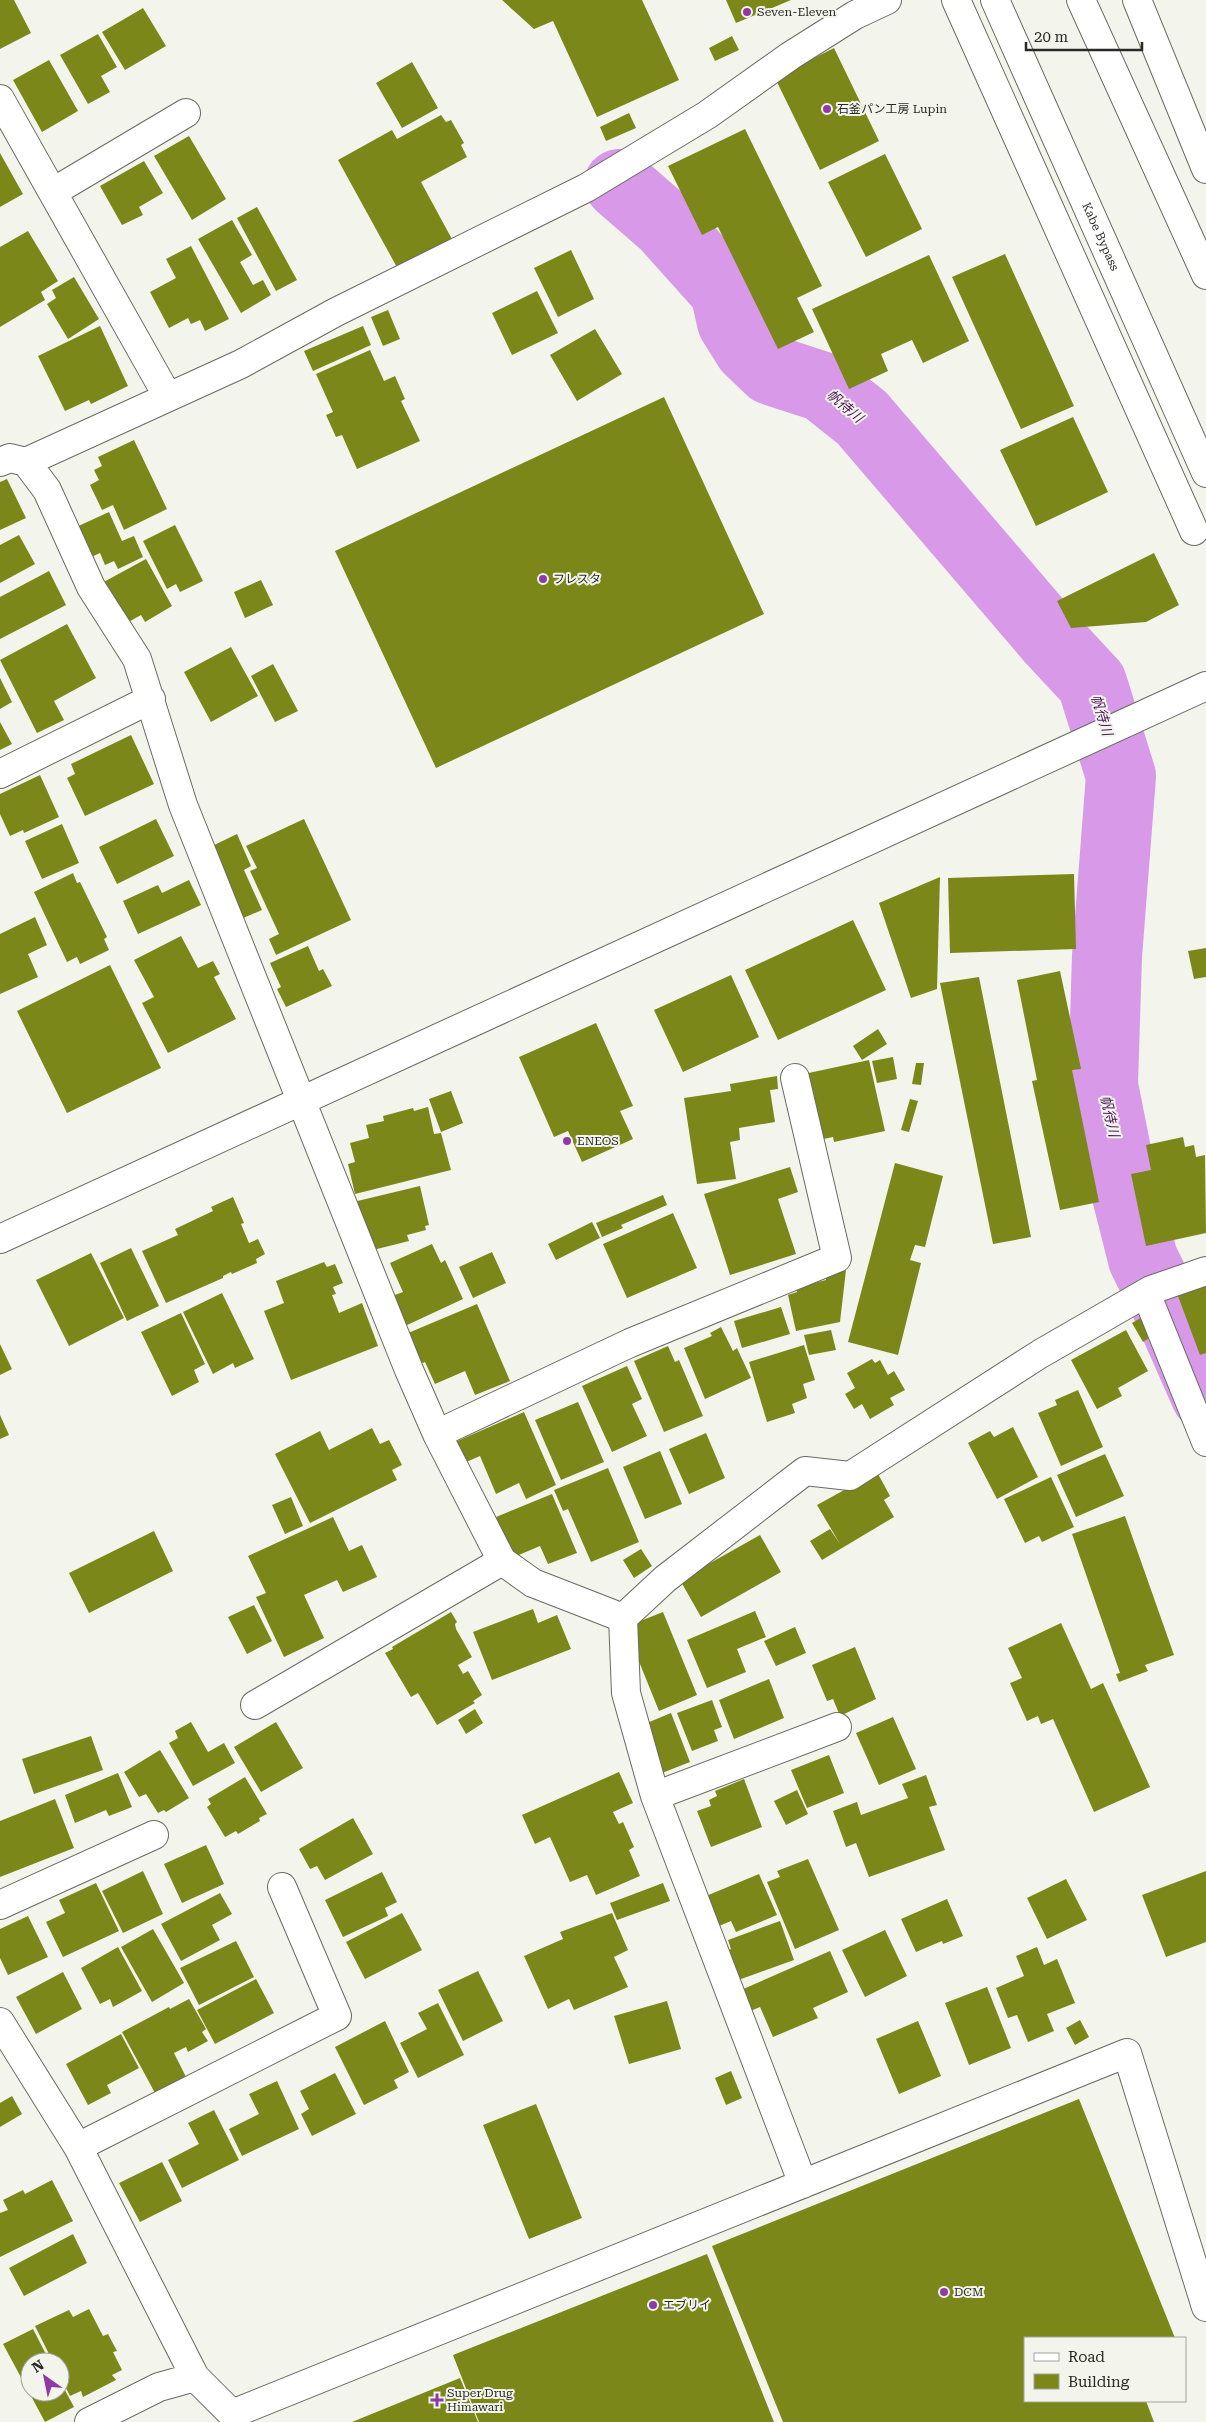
<svg xmlns="http://www.w3.org/2000/svg" width="1206" height="2422" viewBox="0 0 1206 2422" font-family="'Roboto Serif','Noto Sans JP',serif">
  <rect width="100%" height="100%" fill="#f3f5ec"/>
  <g fill="none" stroke-linecap="round" stroke-linejoin="round">
    <path stroke="#d799e8" stroke-width="70" d="M619,184L665,224L725,291L732,322L749,349L771,370L823,387L862,418L1052,640L1092,683L1121,776L1107,956L1103,1085L1117,1156L1143,1259L1165,1303L1206,1396"/>
  </g>
  <path fill="#7c8719" d="M0,0H14L31,33L0,49Z
    M502,0H642L679,80L597,117L553,21L534,29Z
    M726,0H791L736,23Z
    M143,8L166,46L125,70L102,32Z
    M98,34L117,67L101,76L110,92L88,104L60,55Z
    M732,36L739,50L715,61L709,48Z
    M834,48L879,141L820,170L775,78Z
    M49,60L78,111L42,132L13,80Z
    M412,62L438,108L402,128L376,83Z
    M629,113L636,128L606,141L600,127Z
    M441,115L446,122L451,120L464,143L461,145L467,157L421,182L453,241L399,271L338,160L392,130L397,139Z
    M745,129L822,286L797,298L814,332L778,349L718,227L702,235L668,166Z
    M189,136L226,199L192,220L154,156Z
    M0,153L23,194L0,207Z
    M885,154L922,229L866,257L828,182Z
    M144,161L163,193L139,207L143,215L122,225L100,186Z
    M257,207L297,280L276,291L237,218Z
    M232,220L252,255L240,262L253,285L263,280L271,295L241,313L198,239Z
    M28,231L58,281L41,292L45,300L0,327V247Z
    M191,246L229,319L205,331L200,320L191,324L188,318L169,328L150,292L176,278L166,259Z
    M571,250L594,299L558,317L534,268Z
    M1005,254L1074,406L1021,429L952,277Z
    M929,255L969,341L923,363L912,340L881,354L888,371L849,389L812,309Z
    M74,277L99,319L68,339L47,304L56,298L52,290Z
    M537,291L558,333L512,355L492,313Z
    M388,310L400,339L383,346L371,317Z
    M100,326L128,386L91,404L89,400L65,411L38,356Z
    M363,326L371,345L313,371L304,351Z
    M595,329L622,374L577,401L550,355Z
    M370,350L384,381L395,376L405,399L401,401L420,441L357,469L342,435L336,437L326,415L333,412L316,374Z
    M664,397L764,614L436,768L335,551Z
    M1073,417L1108,492L1036,526L1000,450Z
    M134,440L167,509L124,530L113,505L102,510L90,485L99,480L94,470L102,466L98,457Z
    M7,479L26,518L0,530V482Z
    M109,512L122,541L134,536L143,557L118,569L114,561L105,565L100,553L87,559L74,528Z
    M175,525L203,581L180,592L176,584L167,589L143,541Z
    M19,535L35,564L0,583V545Z
    M1154,553L1179,605L1146,622L1071,628L1057,601Z
    M146,559L172,606L145,622L141,615L123,625L100,584Z
    M49,571L66,605L0,639V597Z
    M261,580L273,605L245,618L234,592Z
    M67,624L96,678L54,701L64,720L37,733L0,660Z
    M231,647L258,696L211,722L184,672Z
    M273,664L298,711L275,722L251,676Z
    M0,678L12,702L0,709Z
    M0,722L12,744L0,750Z
    M131,735L154,784L85,816L67,778L75,774L71,764Z
    M40,775L59,817L24,833L23,830L10,836L0,814V794Z
    M156,819L174,856L117,884L99,847Z
    M304,819L351,920L276,955L269,939L279,934L250,871L257,868L246,846Z
    M62,824L79,863L42,879L25,841Z
    M237,834L251,866L244,870L262,910L241,919L208,848Z
    M73,873L77,883L80,882L107,937L104,939L109,950L80,964L77,957L67,962L34,892Z
    M1074,874L1076,949L950,953L948,878Z
    M940,877L937,989L911,998L879,903Z
    M189,880L201,905L138,934L123,901L158,885L162,893Z
    M35,917L47,945L28,954L38,977L0,994V934Z
    M853,920L886,990L778,1040L745,970Z
    M181,936L198,968L213,961L220,974L214,977L236,1019L168,1053L142,1003L154,997L134,960Z
    M308,946L319,971L323,969L332,986L286,1007L277,989L281,987L270,963Z
    M1206,948V977L1194,979L1188,951Z
    M110,965L161,1068L67,1113L17,1011Z
    M1060,971L1081,1069L1072,1070L1099,1202L1060,1210L1032,1081L1037,1080L1017,980Z
    M731,975L759,1037L683,1072L654,1010Z
    M979,977L1031,1237L993,1244L940,983Z
    M596,1023L633,1106L620,1111L633,1139L582,1162L568,1131L554,1137L519,1057Z
    M878,1029L887,1044L862,1060L853,1046Z
    M893,1057L897,1079L877,1083L872,1061Z
    M869,1060L885,1131L834,1142L833,1137L819,1140L804,1074Z
    M916,1063H924L921,1085L912,1084Z
    M777,1076L778,1089L770,1090L775,1122L739,1128L740,1140L730,1142L736,1179L697,1184L684,1098L731,1091L730,1084Z
    M451,1091L463,1123L441,1132L429,1099Z
    M910,1099L918,1101L909,1132L901,1130Z
    M428,1107L434,1134L441,1133L451,1170L355,1194L348,1164L355,1162L350,1143L369,1138L366,1125L384,1121L383,1116L413,1108L414,1111Z
    M1183,1137L1185,1147L1194,1145L1196,1157L1205,1155L1206,1233L1146,1246L1131,1174L1151,1170L1146,1145Z
    M895,1163L943,1176L925,1247L915,1245L910,1260L921,1263L898,1355L848,1342Z
    M790,1167L798,1192L778,1199L796,1254L730,1275L704,1194Z
    M420,1186L429,1225L425,1226L426,1230L407,1235L409,1241L369,1251L349,1203Z
    M663,1195L667,1205L621,1225L623,1228L602,1237L596,1223Z
    M233,1197L244,1223L241,1224L249,1243L258,1239L265,1254L256,1259L257,1263L232,1274L231,1272L223,1276V1278L166,1303L142,1251L178,1235L175,1229L213,1211L211,1207Z
    M673,1213L697,1268L627,1298L603,1244Z
    M592,1222L600,1238L556,1260L548,1244Z
    M432,1244L441,1263L445,1260L463,1299L405,1326L392,1296L403,1292L390,1263Z
    M131,1248L159,1306L127,1321L100,1263Z
    M492,1252L506,1283L473,1298L459,1267Z
    M91,1253L124,1318L69,1346L36,1280Z
    M324,1262L327,1267L335,1264L343,1283L333,1287L336,1294L332,1295L339,1313L362,1303L378,1346L291,1380L264,1311L284,1303L276,1281Z
    M846,1270L840,1322L796,1331L788,1295L797,1292L796,1287L826,1280L825,1274Z
    M1206,1285V1353L1200,1355L1178,1296Z
    M222,1293L254,1359L235,1368L233,1363L213,1374L183,1312Z
    M477,1304L510,1381L475,1395L465,1371L435,1384L425,1362L414,1367L401,1336Z
    M781,1307L790,1334L742,1348L734,1321Z
    M181,1313L205,1364L194,1370L199,1382L172,1396L141,1332Z
    M1144,1316L1154,1335L1143,1342L1132,1323Z
    M721,1327L733,1351L737,1348L751,1378L705,1399L684,1348L712,1336L710,1333Z
    M831,1330L836,1350L809,1355L804,1335Z
    M1126,1330L1148,1371L1118,1388L1122,1396L1097,1409L1071,1360Z
    M0,1344L12,1369L0,1375Z
    M804,1345L815,1380L803,1384L807,1398L792,1404L795,1413L767,1422L749,1362Z
    M668,1346L675,1362L679,1360L703,1416L664,1432L634,1361Z
    M872,1359L875,1363L880,1360L888,1375L894,1371L905,1390L890,1398L894,1405L870,1419L862,1404L854,1409L845,1394L855,1388L847,1373Z
    M627,1366L642,1399L632,1404L647,1436L612,1452L582,1386Z
    M1078,1390L1103,1447L1061,1466L1038,1413L1057,1405L1055,1400Z
    M578,1402L604,1462L561,1480L535,1420Z
    M524,1412L556,1485L526,1499L519,1483L496,1494L480,1456L464,1463L455,1442Z
    M0,1415L9,1435L0,1439Z
    M1013,1427L1038,1477L997,1499L968,1443L990,1431L994,1437Z
    M372,1428L380,1444L389,1440L402,1465L392,1470L397,1480L310,1523L275,1454L320,1431L329,1450Z
    M706,1433L725,1478L689,1494L669,1449Z
    M660,1451L682,1504L645,1519L623,1467Z
    M1105,1454L1124,1496L1076,1517L1057,1475Z
    M608,1468L639,1542L591,1562L568,1509L563,1511L554,1490Z
    M877,1472L890,1496L884,1500L894,1517L822,1560L810,1541L830,1529L840,1544L817,1505Z
    M1051,1477L1074,1527L1042,1542L1039,1536L1025,1543L1004,1499Z
    M552,1494L577,1553L548,1564L540,1546L514,1557L496,1517Z
    M291,1497L303,1526L285,1534L272,1505Z
    M1125,1516L1174,1655L1145,1665L1148,1671L1119,1682L1116,1674L1120,1673L1072,1534Z
    M333,1517L349,1551L362,1545L377,1577L343,1592L337,1580L304,1595L324,1638L284,1657L256,1597L266,1593L248,1556Z
    M154,1531L173,1571L89,1613L69,1573Z
    M760,1535L781,1572L701,1617L680,1580Z
    M641,1549L652,1566L634,1578L623,1560Z
    M254,1605L272,1641L247,1654L228,1617Z
    M533,1609L538,1623L557,1615L571,1649L492,1680L473,1632Z
    M755,1611L766,1637L737,1649L746,1672L707,1688L687,1640Z
    M451,1612L457,1622L455,1624L456,1629L472,1657L458,1665L463,1674L468,1671L482,1695L473,1701L475,1703L437,1725L418,1693L411,1697L385,1653L393,1649L392,1647Z
    M663,1612L697,1695L659,1711L625,1627Z
    M1061,1623L1091,1689L1103,1683L1150,1787L1094,1812L1053,1719L1041,1724L1038,1716L1027,1721L1010,1683L1022,1678L1008,1648Z
    M795,1627L806,1653L776,1666L764,1641Z
    M855,1647L876,1699L840,1716L833,1699L827,1701L812,1665Z
    M769,1679L784,1718L734,1739L719,1700Z
    M712,1700L722,1727L714,1730L718,1741L692,1751L677,1713Z
    M475,1709L483,1723L466,1734L458,1720Z
    M671,1713L690,1762L662,1773L642,1725Z
    M893,1717L916,1769L879,1785L856,1733Z
    M191,1722L208,1752L224,1743L235,1763L193,1786L169,1743L178,1738L175,1731Z
    M276,1722L303,1768L261,1792L234,1747Z
    M91,1736L103,1770L34,1794L22,1759Z
    M160,1750L189,1798L166,1812L164,1810L158,1813L146,1794L139,1797L124,1772Z
    M829,1755L844,1793L807,1808L791,1770Z
    M619,1772L633,1803L613,1812L619,1824L623,1822L634,1847L629,1850L640,1876L596,1895L587,1875L570,1882L550,1837L535,1844L522,1815Z
    M118,1773L132,1807L109,1816L106,1810L75,1823L65,1795Z
    M926,1775L937,1805L929,1807L945,1850L869,1877L856,1843L846,1847L833,1811L857,1802L861,1815L908,1798L902,1784Z
    M245,1777L267,1814L259,1818L260,1821L238,1834L236,1831L225,1837L207,1807L211,1804L208,1799Z
    M744,1779L762,1827L711,1847L697,1811L711,1806L709,1800L717,1796L715,1791Z
    M797,1790L808,1814L786,1825L774,1801Z
    M55,1799L74,1848L0,1877V1821Z
    M353,1818L373,1854L325,1880L317,1866L310,1869L299,1849Z
    M206,1845L224,1884L182,1903L164,1864Z
    M808,1859L839,1930L795,1949L767,1882L780,1877L777,1871Z
    M143,1871L163,1914L123,1933L102,1891Z
    M1206,1871V1942L1166,1957L1142,1895Z
    M382,1872L397,1902L385,1908L388,1916L343,1937L325,1900Z
    M759,1874L777,1915L736,1932L731,1921L719,1926L706,1896Z
    M1066,1879L1087,1920L1047,1939L1027,1898Z
    M96,1883L119,1931L63,1957L46,1922L65,1913L59,1900Z
    M663,1883L670,1901L617,1920L610,1903Z
    M220,1893L232,1914L212,1925L220,1940L181,1961L161,1924Z
    M947,1899L963,1936L943,1944L942,1941L916,1952L901,1919Z
    M402,1913L422,1950L365,1979L346,1942Z
    M612,1913L628,1950L614,1957L628,1987L574,2010L569,1999L548,2009L524,1956L563,1939L560,1932Z
    M28,1916L48,1957L8,1975L0,1958V1929Z
    M780,1921L794,1960L730,1983L719,1953L731,1949L728,1940Z
    M153,1929L184,1983L152,2002L121,1947Z
    M885,1930L907,1976L865,1997L842,1950Z
    M236,1941L254,1977L199,2005L180,1968Z
    M118,1947L142,1991L113,2007L110,1999L100,2004L81,1968Z
    M1037,1947L1044,1965L1057,1959L1075,2003L1047,2014L1054,2031L1028,2042L1017,2015L1008,2018L996,1988L1024,1976L1016,1956Z
    M830,1951L848,1992L813,2008L818,2018L773,2037L760,2007L743,2014L734,1993Z
    M478,1971L503,2021L463,2041L438,1990Z
    M63,1972L82,2009L36,2034L16,1997Z
    M256,1979L274,2013L215,2044L197,2010Z
    M987,1987L1011,2048L969,2065L945,2003Z
    M189,1999L206,2029L202,2032L208,2041L188,2052L186,2047L174,2053L186,2077L155,2093L122,2032L169,2007L170,2009Z
    M667,2001L681,2049L629,2064L614,2016Z
    M438,2003L464,2055L418,2078L400,2043L427,2029L418,2013Z
    M1080,2020L1089,2037L1075,2045L1066,2028Z
    M385,2021L409,2072L394,2080L398,2088L364,2105L335,2047Z
    M918,2021L941,2076L899,2094L876,2039Z
    M121,2034L139,2068L107,2085L111,2093L88,2105L66,2064Z
    M731,2071L742,2098L726,2105L715,2078Z
    M335,2073L356,2114L312,2136L301,2114L309,2109L300,2091Z
    M277,2081L299,2129L242,2156L229,2129L259,2114L249,2094Z
    M12,2096L22,2114L0,2127V2103Z
    M1079,2099L1175,2338H1025V2401H1146L1154,2422H783L712,2246Z
    M536,2104L582,2218L529,2239L483,2125Z
    M214,2110L239,2160L182,2188L168,2160L199,2144L188,2123Z
    M162,2162L182,2201L140,2222L119,2183Z
    M52,2180L73,2221L0,2257V2213L8,2210L3,2200L23,2190L25,2194Z
    M73,2234L87,2263L24,2296L9,2268Z
    M707,2254L774,2422H479L453,2355Z
    M89,2309L103,2336L108,2334L117,2351L113,2352L122,2370L112,2375L116,2380L83,2397L81,2391L70,2396L60,2376V2362H53L35,2326L69,2310L73,2317Z
    M33,2329L50,2362H30V2392H60V2381L74,2407L45,2422L3,2344Z
    M460,2378L478,2422H352Z"/>
  <g fill="none" stroke-linecap="round" stroke-linejoin="round">
    <defs>
      <path id="minor" d="M956,0L1194,531
        M1137,0L1206,169
        M0,99L168,397
        M53,192L186,113
        M0,462L10,458L26,462L47,490L91,587L137,659L183,805L409,1370L437,1434L502,1561L533,1583L623,1618
        M26,462L241,364L336,312L586,188L707,115L790,56L855,15L887,0
        M0,774L151,699
        M0,1239L1206,686
        M1146,1293L1206,1442
        M437,1434L630,1343L837,1258L795,1078
        M255,1705L502,1561
        M655,1796L837,1727
        M0,1905L154,1835
        M0,2022L78,2147L195,2377L232,2414L236,2422
        M78,2147L337,2016L282,1887
        M803,2184L655,1796L626,1693L623,1618L665,1579L805,1471L850,1476L1040,1354L1151,1290L1206,1271
        M232,2414L1127,2053L1206,2307
        M89,2422L159,2387L195,2377"/>
      <g id="highway">
        <path id="s1" d="M995,0L1206,473"/>
        <path d="M1081,0L1206,275"/>
      </g>
    </defs>
    <use href="#minor" stroke="#696a62" stroke-width="30"/>
    <use href="#highway" stroke="#696a62" stroke-width="30"/>
    <use href="#minor" stroke="#fff" stroke-width="28"/>
    <use href="#highway" stroke="#fff" stroke-width="28"/>
  </g>
  <g fill="#9039a6" stroke="#f3f5ec" stroke-width="2">
    <circle cx="747" cy="12" r="5"/>
    <circle cx="827" cy="109" r="5"/>
    <circle cx="543" cy="579" r="5"/>
    <circle cx="567" cy="1141" r="5"/>
    <circle cx="944" cy="2292" r="5"/>
    <circle cx="653" cy="2305" r="5"/>
    <path d="M434.5 2392.5h5v5h5v5h-5v5h-5v-5h-5v-5h5z"/>
  </g>
  <g text-anchor="middle" stroke-width="4" stroke-linejoin="round" paint-order="stroke">
    <g font-size="12" fill="#292a26" stroke="#f3f5ec" text-anchor="start">
      <text x="757" y="16">Seven-Eleven</text>
      <text x="837" y="113">石釜パン工房 Lupin</text>
      <text x="553" y="583">フレスタ</text>
      <text x="577" y="1145">ENEOS</text>
      <text x="954" y="2296">DCM</text>
      <text x="663" y="2309">エブリイ</text>
      <text x="447" y="2397">Super Drug<tspan x="447" dy="14">Himawari</tspan></text>
    </g>
    <g font-size="12" fill="#292a26" stroke="#f3f5ec">
      <text dy="4" stroke="none"><textPath href="#s1" startOffset="259">Kabe Bypass</textPath></text>
    </g>
    <g font-size="14" font-style="italic" fill="#4b1258" stroke="#f3f5ec">
      <text transform="translate(845 406) rotate(40)" y="5">帆待川</text>
      <text transform="translate(1102 715) rotate(73)" y="5">帆待川</text>
      <text transform="translate(1110 1116) rotate(77)" y="5">帆待川</text>
    </g>
  </g>
  <rect x="1024" y="2337" width="162" height="65" fill="#f3f5ec" stroke="#a2a49d"/>
  <rect x="1034" y="2353" width="25" height="8" fill="#ffffff" stroke="#a2a49d"/>
  <text x="1068" y="2362" font-size="15" fill="#292a26">Road</text>
  <rect x="1034" y="2374" width="25" height="15" fill="#7c8719" stroke="#a2a49d"/>
  <text x="1068" y="2387" font-size="15" fill="#292a26">Building</text>
  <g transform="translate(45 2377) rotate(327)"><circle r="24" fill="#f3f5ec" stroke="#a2a49d"/>
  <path d="M0-4L9 19L0 12L-9 19Z" fill="#9039a6"/>
  <text y="-8" font-size="14" font-weight="bold" text-anchor="middle" fill="#292a26">N</text>
  </g>
  <path d="M1026 42v8h116v-8" fill="none" stroke="#292a26" stroke-width="2.5"/>
  <text x="1034" y="42" font-size="15" fill="#292a26" stroke="#f3f5ec" stroke-width="4" paint-order="stroke">20 m</text>
</svg>
